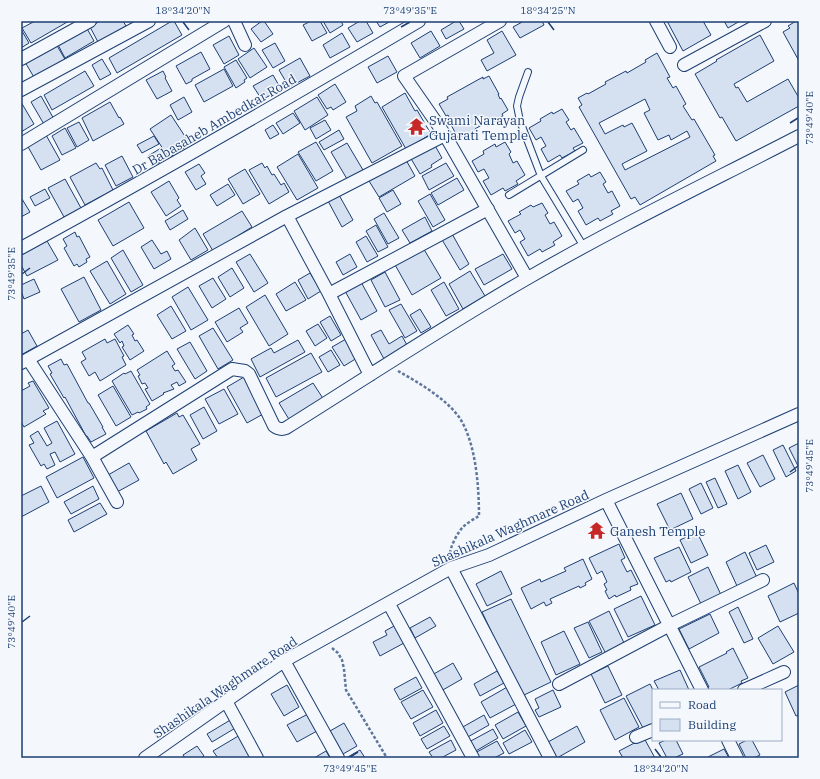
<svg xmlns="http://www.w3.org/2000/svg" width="820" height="779" viewBox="0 0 820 779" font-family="'IBM Plex Serif',serif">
  <rect width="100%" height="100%" fill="#f4f7fb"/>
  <path fill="#d5e0f0" stroke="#1d3f73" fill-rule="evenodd" d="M35,21H69L31,43L22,28Z
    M100,21H123L126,26L98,42L90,27Z
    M172,21H174L182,35L117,73L109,58Z
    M262,21H264L273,34L261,42L251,29Z
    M311,21H320L327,33L312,41L303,25Z
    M323,21H341L343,25L330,33Z
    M360,21H366L373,33L357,42L348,28Z
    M376,21H391L380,27Z
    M456,21H459L464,29L446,39L441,30Z
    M524,21H542L544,25L520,38L513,27Z
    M667,21H703L711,35L683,51Z
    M724,21H740L728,28Z
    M796,21H799V61L783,32L790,28L788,26Z
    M85,25L94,41L65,58L56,41Z
    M22,31L29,43L21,48V32Z
    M431,31L440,46L420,58L411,43Z
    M502,31L516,55L487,71L481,60L494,53L487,40Z
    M342,33L350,47L330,58L323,45Z
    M760,35L774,61L734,84L736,88L738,87L747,102L788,79L799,98V106L736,141L722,117L720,118L695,74L717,61L716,60Z
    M229,36L239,55L224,64L213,45Z
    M275,43L285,61L273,68L262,50Z
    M56,44L66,61L35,79L25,62Z
    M254,48L267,67L250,78L238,59Z
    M201,52L210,69L192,79V81L186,84L176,66Z
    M657,53L670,77L667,78L673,88L676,86L686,104L683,106L692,120L694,119L715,155L713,156L716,161L640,205L635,197L631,199L579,107L582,105L578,98L587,93L588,94L606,84L605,82L626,71L627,73L646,62L645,60ZM645,99L650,110L644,113L658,140L669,135L671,140L687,131L690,137L625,170L622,164L647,151L632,123L624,127L623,125L605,134L599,123Z
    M388,56L397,72L377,83L368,67Z
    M300,58L310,76L289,87L279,70Z
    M102,59L111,74L100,80L92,65Z
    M236,60L247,78L244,80L245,82L236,88L224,67Z
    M224,69L233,86L204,102L195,85Z
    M85,71L94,86L52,110L44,95Z
    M163,71L166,77L165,78L172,91L157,99L146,80Z
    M273,75L281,89L262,100L253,86Z
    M489,76L499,94H498L500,99L501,98L508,110L502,114L503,116L487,126L485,123L475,129L477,131L468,137L466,134L458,138L449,121L451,120L448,115L446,116L439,104L448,99L447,97L483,77V79Z
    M335,84L346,102L333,110L331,107L327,109L318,95Z
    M405,93L415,111L417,110L431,134L406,149L382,107Z
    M41,96L55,121L45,126L31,102Z
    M371,96L375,103L377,102L402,146L372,163L346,117L357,111L355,106Z
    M184,97L192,112L178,120L170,105Z
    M317,97L328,115L305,130L294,111Z
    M21,102L34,124L21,132Z
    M110,102L119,118L120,117L124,124L93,141L82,118Z
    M562,109L569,120L566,122L571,130L574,128L583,143L573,148L575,151L562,158L560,155L548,162L541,149L546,146L541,137L536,140L529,128L541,121L540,119L552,112L553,114Z
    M293,113L300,123L283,134L276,123Z
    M171,115L190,144L169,158L150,129Z
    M325,120L331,130L316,139L310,128Z
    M79,122L89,140L77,147L67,128Z
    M273,125L279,134L270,139L265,130Z
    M65,128L76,148L62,155L52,136Z
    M339,130L344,139L324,150L319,142Z
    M46,135L60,160L41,170L27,145Z
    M154,136L159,144L142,153L137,145Z
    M316,142L333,171L316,181L298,152Z
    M433,142L442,158L431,165L432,167L420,174L410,157Z
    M505,142L511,152L509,154L513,163L517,161L525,175L516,181L518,184L505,191L503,188L491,195L483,181L489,178L484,169L478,172L472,161L484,154L483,151L495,144L496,147Z
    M347,143L363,170L347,179L331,152Z
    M161,148L167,158L155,165L148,156Z
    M298,154L318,188L297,200L277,167Z
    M122,156L133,177L116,186L105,165Z
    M406,160L415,176L379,197L369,181Z
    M96,163L100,169L102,168L113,190L85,205L70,177Z
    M262,163L265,168L267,166L272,175L274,174L281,185L284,183L289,192L269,204L249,170Z
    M446,163L454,176L429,190L422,176Z
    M199,164L205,173L201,176L206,184L196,190L185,172Z
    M245,169L260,194L243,204L228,179Z
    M600,172L606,182L603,184L608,193L612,191L620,206L611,211L613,214L600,221L598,218L586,225L578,211L583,208L578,199L573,202L566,191L579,184L577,181L589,174L591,177Z
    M457,178L464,190L438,205L431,193Z
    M65,179L81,208L64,217L48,188Z
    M169,181L179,198L177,200L181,206L166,216L151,192Z
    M228,184L235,195L217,206L210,195Z
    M45,189L50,198L35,206L30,197Z
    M393,190L401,204L387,212L379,198Z
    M430,194L445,220L433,227L418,201Z
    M339,195L353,220L342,227L328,201Z
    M21,199H22L30,212L21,217Z
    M129,202L144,228L113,246L98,220Z
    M542,203L548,213L545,215L550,224L554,222L562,236L553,242L555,245L542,252L540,249L528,256L520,242L525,239L520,230L515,233L508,221L521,214L519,212L531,205L533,207Z
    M183,210L188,219L170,230L165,221Z
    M242,211L252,227L213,251L203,234Z
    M384,213L399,238L388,244L374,219Z
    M425,217L432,231L410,243L402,230Z
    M376,225L388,247L378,252L366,231Z
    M195,228L208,250L191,260L179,240Z
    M75,232L77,237L79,236L90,257L86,259L87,262L79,267L77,264L74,266L64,248L67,246L63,239Z
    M451,232L469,264L460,270L441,238Z
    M366,236L378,256L367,262L356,242Z
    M152,240L161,254L167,251L171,259L154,269L141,247Z
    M47,241L58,260L27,276L21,265V255Z
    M422,246L441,278L412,295L394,263Z
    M123,250L143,285L131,292L111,258Z
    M250,254L268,283L254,292L236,262Z
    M350,254L357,267L343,275L336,262Z
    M503,254L512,269L484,285L475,269Z
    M107,261L126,294L110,304L90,271Z
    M232,268L244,288L230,297L218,277Z
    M470,271L485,296L463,309L449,284Z
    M385,272L400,300L385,307L371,280Z
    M310,273L321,291L308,299L298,280Z
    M84,277L101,310L79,322L61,289Z
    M213,278L226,299L212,308L199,286Z
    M34,279L40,292L24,299L21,291V285Z
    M295,282L306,300L286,311L276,294Z
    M361,282L377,311L361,320L345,291Z
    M444,282L459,309L446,316L431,290Z
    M188,287L208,320L191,330L172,297Z
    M265,295L288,334L269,346L246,307Z
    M401,304L417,331L405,338L389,310Z
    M171,306L186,331L172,339L157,315Z
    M239,308L248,323L240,328L243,332L227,342L215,322Z
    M420,309L431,327L421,333L410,315Z
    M330,316L341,335L331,341L320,322Z
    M318,324L327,338L315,346L306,331Z
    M128,325L134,334L132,335L135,341L137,340L144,351L130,360L122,347L124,346L122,341L120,343L114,334Z
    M213,328L233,360L218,369L199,336Z
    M28,330L37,346L21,355V334Z
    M381,330L389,344L402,336L407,345L384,359L371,335Z
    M105,339L107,343L115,339L124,356L122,357L126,365L100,381L95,372L89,376L81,362L86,359L82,352Z
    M346,339L357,358L344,366L332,347Z
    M298,340L305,352L260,377L251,359L271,348L274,353Z
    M190,342L207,371L195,379L177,349Z
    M331,350L340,365L328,372L319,357Z
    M167,351L175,364L172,366L175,371L178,370L186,382L179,386L177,382L171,385L174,389L163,393L164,394L152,401L145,389L148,388L145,383L142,384L138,376L140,375L137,370Z
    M311,353L322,372L276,397L266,378Z
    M61,359L64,365L67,364L88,403H89L103,427H102L106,434L91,442L87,436H86L65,397L64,398L50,374L52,373L48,366Z
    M131,371L150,404L146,407L147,409L139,413L138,412L132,415L112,381L124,373L125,374Z
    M244,377L265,413L247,423L227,387Z
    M33,381L49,408L43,411L46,414L24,427L21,422V391L30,386L28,383Z
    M313,383L324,400L290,421L279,403Z
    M113,386L131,417L116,426L98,395Z
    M224,389L238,414L219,424L205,399Z
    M204,407L217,431L203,439L190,415Z
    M177,413L179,417L183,415L200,444L191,449L197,460L173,474L166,462L164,464L146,431Z
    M57,421L75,454L60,462L55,452L50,454L55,465L47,469L44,464L41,466L29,445L34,443L30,436L38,431L47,446L52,443L44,428Z
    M799,443V468L789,448Z
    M783,445L796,471L786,477L773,450Z
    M763,455L775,479L760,487L747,463Z
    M83,457L94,478L57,498L46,477Z
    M129,463L139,480L117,492L108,475Z
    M738,465L751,492L738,499L725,471Z
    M715,478L727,504L718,508L706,482Z
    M701,483L713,508L701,514L689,489Z
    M41,486L49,502L21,517V496Z
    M93,486L99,499L71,514L64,502Z
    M681,493L693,519L670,530L657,504Z
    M100,503L107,514L74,532L68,520Z
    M697,532L708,555L691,563L680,540Z
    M619,544L625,558L621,560L627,572L631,570L638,584L630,587L631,590L616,597L615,595L609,599L605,591L607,590L604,584L607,582L602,571L597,574L589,558Z
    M766,545L774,562L757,570L749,553Z
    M679,547L691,572L671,582L670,580L666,582L654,558Z
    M745,552L758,580L746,582L737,586L726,562Z
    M583,559L592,579L585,583L586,585L580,588L579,586L550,599L552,603L546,606L544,602L531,609L521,588L540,579L541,582L566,571L564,568Z
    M708,567L722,597L702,606L688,577Z
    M501,571L512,594L487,606L476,584Z
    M794,583L799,594V613L780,622L768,596Z
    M641,596L655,625L628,637L614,609Z
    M511,599L551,682L522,696L482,612Z
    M738,607L753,639L744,643L729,612Z
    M609,611L625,645L606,654L589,621Z
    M710,614L719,633L689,649L679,629Z
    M430,617L436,626L415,638L410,628Z
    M588,622L602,652L589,658L574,628Z
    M394,626L404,643L380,656L373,642L387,635L385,631Z
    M778,626L794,652L773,664L758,638Z
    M564,631L580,664L556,675L541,642Z
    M733,648L748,678L741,681L742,683L728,690H707L706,688L709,687L699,667L727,653L726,652Z
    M453,663L462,679L441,691L432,675Z
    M608,666L622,695L605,703L591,674Z
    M680,670L689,690H659L654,681Z
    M497,671L504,683L480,696L474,684Z
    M416,677L422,688L400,700L394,689Z
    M650,684L653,690V723L643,728L626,696Z
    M287,685L299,707L284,716L271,694Z
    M799,685V715L796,716L785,692Z
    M509,686L518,703L490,718L481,702Z
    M423,690L433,707L411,719L401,702Z
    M553,690L561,707L539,717L535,710L539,708L535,699Z
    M624,698L639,727L615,740L600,710Z
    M436,710L443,723L420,736L413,723Z
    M518,712L526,726L503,739L495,725Z
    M308,714L317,731L297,742L287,725Z
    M484,715L489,725L466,738L461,728Z
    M232,719L237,727L212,742L207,734Z
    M344,723L357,746L343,754L330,731Z
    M444,726L450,736L427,749L421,739Z
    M577,726L585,742L557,758L548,742Z
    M493,729L498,738L474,752L469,742Z
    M525,730L532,742L509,754L503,743Z
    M240,735L254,758H218L213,751Z
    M644,738L655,758H623L619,751Z
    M451,740L456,750L441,758H433L429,752Z
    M666,740H676L683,754L674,758H667L659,743Z
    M747,740H752L760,755L754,758H746L739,744Z
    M497,741L504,753L494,758H478L475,753Z
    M197,746L204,756L201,758H185L183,755Z
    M724,749L729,758H706Z
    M360,750L365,758H346Z
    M326,751L330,758H314Z"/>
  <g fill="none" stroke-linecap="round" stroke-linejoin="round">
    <defs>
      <path id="lane" d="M528,72L519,97L517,106L520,121L541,176L584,247
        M509,195L583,150"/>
      <path id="street" d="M234,21L245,45
        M500,21L404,76L445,135L527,278
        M656,21L670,47
        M21,59L90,21
        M684,65L765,21
        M21,90L149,21
        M21,144L224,21
        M287,216L329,294L370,375
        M21,248C155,175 287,99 419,21
        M329,294L488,209
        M28,359L92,457L117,502
        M21,363L287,216L445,135
        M92,457L232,369L245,371L249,374L274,426C278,429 281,430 286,428C366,378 446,325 528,278C616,227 708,183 799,136
        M606,500L702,690
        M451,568L550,758
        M389,604L473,758
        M284,661L338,758
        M559,684L670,625L763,580
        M744,690L784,672
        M226,701L257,758
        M636,737L653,730
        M728,740L737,758
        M145,758L226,701L284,661L451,568L489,555L606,500L799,414"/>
    </defs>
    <use href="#lane" stroke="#1d3f73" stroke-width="8"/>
    <use href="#street" stroke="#1d3f73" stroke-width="14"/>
    <path stroke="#5e769c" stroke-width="2.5" stroke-dasharray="3 2" stroke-linecap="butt" d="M398,371C419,383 444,397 459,417C476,442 479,487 479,516C474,519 467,523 463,527C458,532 449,548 450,556
      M332,648L338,653L342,660L344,669L346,690L387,758"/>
    <use href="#lane" stroke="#f4f7fb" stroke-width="6"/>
    <use href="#street" stroke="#f4f7fb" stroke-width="12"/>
  </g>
  <path fill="none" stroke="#1d3f73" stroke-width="1.5" d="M183,22L189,30M548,22L554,30M401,27L410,22M790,123L798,118M22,274L30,268M790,472L798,466M22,622L30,616M655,749L661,757M350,757L358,752"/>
  <defs>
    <symbol id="temple-bare" viewBox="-9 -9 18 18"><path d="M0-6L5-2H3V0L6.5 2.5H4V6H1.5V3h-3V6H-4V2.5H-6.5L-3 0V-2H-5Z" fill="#c62828" stroke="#f4f7fb" stroke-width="2.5" paint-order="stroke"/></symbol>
  </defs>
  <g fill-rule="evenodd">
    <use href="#temple-bare" x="404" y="114" width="25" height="25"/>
    <use href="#temple-bare" x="584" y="518" width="25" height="25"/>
  </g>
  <g text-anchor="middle" stroke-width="3" stroke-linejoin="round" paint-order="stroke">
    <g font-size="13" fill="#1d3f73" stroke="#f4f7fb" text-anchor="start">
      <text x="429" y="125">Swami Narayan<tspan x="429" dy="15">Gujarati Temple</tspan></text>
      <text x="610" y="536">Ganesh Temple</text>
    </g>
    <g font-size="13" fill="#1d3f73" stroke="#f4f7fb">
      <text transform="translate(214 124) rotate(-30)" y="5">Dr Babasaheb Ambedkar Road</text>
      <text transform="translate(510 528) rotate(-24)" y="5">Shashikala Waghmare Road</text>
      <text transform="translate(225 687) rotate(-34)" y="5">Shashikala Waghmare Road</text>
    </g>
  </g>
  <rect width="820" height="779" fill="none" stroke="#f4f7fb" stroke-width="44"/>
  <rect x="652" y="689" width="130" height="52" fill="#f4f7fb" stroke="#9eadc5"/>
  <rect x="660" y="702" width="20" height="6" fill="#f4f7fb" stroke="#9eadc5"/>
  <text x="688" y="709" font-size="12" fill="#1d3f73">Road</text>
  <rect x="660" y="719" width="20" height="12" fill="#d5e0f0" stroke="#9eadc5"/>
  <text x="688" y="729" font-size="12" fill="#1d3f73">Building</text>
  <rect x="22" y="22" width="776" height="735" fill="none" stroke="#1d3f73" stroke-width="1.5"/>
  <g font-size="10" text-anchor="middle" fill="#1d3f73">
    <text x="183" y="14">18°34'20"N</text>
    <text x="410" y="14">73°49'35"E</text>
    <text x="548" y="14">18°34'25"N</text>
    <text transform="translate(809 118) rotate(-90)" y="4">73°49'40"E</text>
    <text transform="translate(11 274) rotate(-90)" y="4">73°49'35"E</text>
    <text transform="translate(809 466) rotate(-90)" y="4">73°49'45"E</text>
    <text transform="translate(11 622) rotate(-90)" y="4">73°49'40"E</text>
    <text x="350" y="772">73°49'45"E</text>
    <text x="661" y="772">18°34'20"N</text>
  </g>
</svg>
